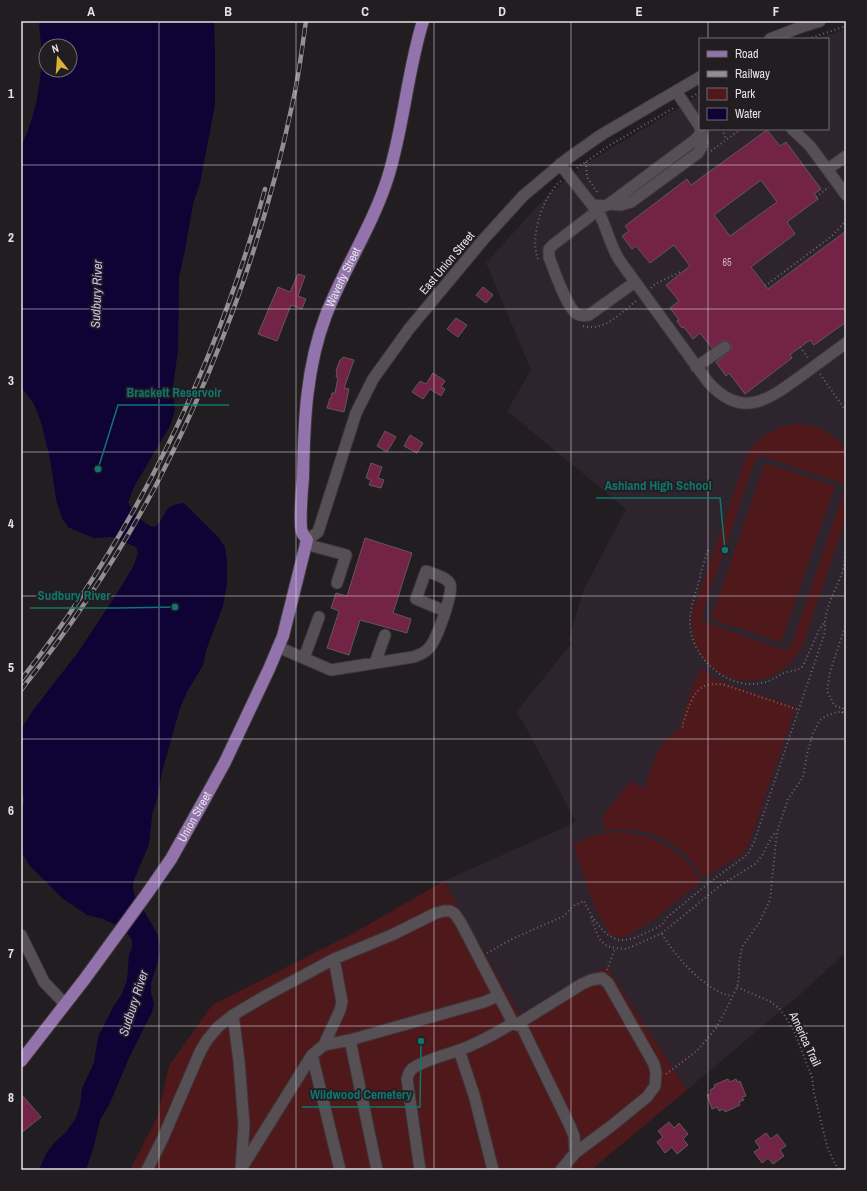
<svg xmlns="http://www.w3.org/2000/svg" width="867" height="1191" viewBox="0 0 867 1191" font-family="'Archivo Narrow',sans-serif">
  <rect width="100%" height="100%" fill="#221d21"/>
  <path fill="#2e242d" d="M846,29V952L804,991L687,1090L607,968L520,1016L444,881L576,822L523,722L516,712L571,644L569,639L583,591L626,509L507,411L531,370L486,263L545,198L585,164L700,95V129H828V39H816Z"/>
  <path fill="#4f191c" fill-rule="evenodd" d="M798,424L816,427L824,430L839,441L846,450V517L803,644C772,707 686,684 692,614L747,455C759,436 775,426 798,424ZM759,455L844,484L842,497L793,640L787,651L702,621L704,609L753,466Z
    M765,463L835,486L781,642L711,619Z
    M701,668L708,674L718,680L796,707L748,846L742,855L703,878C690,854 665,834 638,831C626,829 615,830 604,831L603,820L604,814L631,781L644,789L656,754L663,743L679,729L690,693Z
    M618,832C654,834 682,849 701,881L652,921L623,938L610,935L594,906L573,845L594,835Z
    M444,881L520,1015L607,967L687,1090L591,1170H130L157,1118L169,1066L212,1005L352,934Z"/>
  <path fill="#0f0235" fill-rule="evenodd" d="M39,21H214L215,52V105L200,183L193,204L185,250L179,277L178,350L173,386L175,410L170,426L135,485L128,502C131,511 146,527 155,527C168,516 161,505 184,503L219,538L225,547L227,562V584L223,606L207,648L203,665L187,692L180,708L162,772L157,799L152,815L149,844L134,880L133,887L134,894L158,935L160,949L158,961L151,983V993L154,1003L152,1012L129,1058L110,1103L100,1120L93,1150L86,1170H39L46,1154L54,1143L66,1132L76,1118L80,1105L82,1088L94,1063L96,1049L99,1035L113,1007L122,994L127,980L129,955L132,948V940L127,933L114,924L103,919L87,915L62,898L30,866L22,853L21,847V813L24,800L21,779V732L23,726L34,709L79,651L121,587L134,565L138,553L136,547L112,537L94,538L81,533L68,527L62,518L56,499L50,458L41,422L34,404L21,387V147C32,124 39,96 41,70C43,54 40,37 39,21ZM46,46H70V70H46Z"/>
  <path fill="#722346" stroke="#61585b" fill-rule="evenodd" d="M767,130L780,146L786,142L821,189L814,194L818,199L787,222L795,234L751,267L768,289L846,231V322L814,345L810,340L792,353L790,355L792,358L745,394L729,373L726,376L716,362L731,350L732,346L730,343L724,340L712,348L700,333L693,339L684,327L682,328L677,321L679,320L670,308L679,301L666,285L690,266L674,245L650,263L636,246L632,249L622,236L629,231L625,226L687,179L691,185ZM761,180L777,202L730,236L714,215Z
    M298,274L305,276L298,296L306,299L302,309L291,305L277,341L258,334L278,287L290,292Z
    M483,287L493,295L486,303L476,295Z
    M456,318L467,325L458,337L447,329Z
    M343,357L354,360L344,388L349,389L344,412L327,408L330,398H331L332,393H335L338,377H336L337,372L336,371L340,360H341Z
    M433,373L445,381L441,387L445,389L441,396L430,389L423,399L412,392L420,381L426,384Z
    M385,431L396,437L387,452L377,446Z
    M410,435L423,443L417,453L404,446Z
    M371,463L382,467L378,478L384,480L381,488L369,485L371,480L366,478Z
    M365,538L412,553L393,613L411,619L407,633L360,620L349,655L327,648L339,611L331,608L336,593L347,596Z
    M728,1079L730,1082L736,1079L737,1082L740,1081L746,1096L742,1097L744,1100L739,1102L740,1105L725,1112L724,1109L719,1111L717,1107L712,1109L707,1095L711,1094L710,1090L715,1087L714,1085Z
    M21,1094L41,1117L21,1133Z
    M669,1122L674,1128L679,1123L688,1134L683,1139L688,1145L677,1154L672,1147L665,1153L657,1142L663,1137L658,1131Z
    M766,1133L771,1139L777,1134L786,1146L780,1150L784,1156L773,1164L768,1158L762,1163L754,1152L760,1148L755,1141Z"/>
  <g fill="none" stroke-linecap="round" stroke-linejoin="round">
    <defs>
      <path id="minor" d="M770,39L801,27L820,21
        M676,91L700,127
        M792,129L810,146L846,195
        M560,164L600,215C608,231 610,246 620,261L708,382C742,420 768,400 801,376C816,365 831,354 846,343
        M828,169L846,156
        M609,204L621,205L631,202L698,153C703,146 704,141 701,133
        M593,205L605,206L609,204L695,140L701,133L700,129
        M597,211L554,244L549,249V257C554,270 567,308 577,314C581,316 585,316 589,315L635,282
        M696,367L725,347
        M307,540L318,532L356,413L373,379L409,329L483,240L523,196L567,159L601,135L700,77
        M305,544L346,555L337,583
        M278,647L331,670L413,657C419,655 425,653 429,648C436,642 454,592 450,584C447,577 433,574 426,571L416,599L445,611
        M304,658L319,617
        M375,663L385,635
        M21,935L44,982L65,1004
        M334,959L342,1002L340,1010L324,1045L312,1055L340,1170
        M233,1015L239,1061L244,1125L241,1169L312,1055
        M516,1025L582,984L591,980L602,978L608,983L654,1064L656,1073L655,1086L647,1097L610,1127L575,1153L561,1170
        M350,1040L377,1170
        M324,1045L350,1040L484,1002L498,996
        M459,1050L474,1095L493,1170
        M147,1170L162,1140L200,1052L207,1040L218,1027L233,1015L267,995L334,959L394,934L436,913L444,911H450L455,914L461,923L513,1023L522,1027L570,1126L574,1136L575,1153
        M420,1170L407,1079C408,1074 409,1071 413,1068C426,1060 442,1056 457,1051C476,1044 495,1034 513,1023"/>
      <g id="major">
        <path id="s1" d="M21,1061L84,980L146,895L171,859L203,802L225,762L269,669L283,636L307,540C305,537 303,535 302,532C299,525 302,488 303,478C304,422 306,367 326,315C344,268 373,225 388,177C404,126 407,72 423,21"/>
      </g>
    </defs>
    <use href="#minor" stroke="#3c373b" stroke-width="13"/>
    <use href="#major" stroke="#3c373b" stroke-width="14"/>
    <path stroke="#6c686b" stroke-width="2" stroke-dasharray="1 3" stroke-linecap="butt" d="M808,39L846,26
      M692,97L700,92
      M722,129L726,139
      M711,151L741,129
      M586,162L587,177L597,192
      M577,168L610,145L675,107
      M816,197L829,187
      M538,259C529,237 543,195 561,181
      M765,286L832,236L846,221
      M651,288L655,284L680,272
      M583,326C604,332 621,313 636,301
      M800,347L809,359
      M820,374L846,411
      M708,550L700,575V577C696,593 689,609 690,626C693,659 727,690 761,683C769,682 776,677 784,673C791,670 797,672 803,666L819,630L824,623
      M842,713L843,708L837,707L833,703L827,691L830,672L846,624
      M683,727L682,726C691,703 693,679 725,685L799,710
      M591,917L597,934L601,941L607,946L615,948L626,949L633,946L662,933L721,885L755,864L762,856L771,838L776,832
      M662,934C675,956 706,992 732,996
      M487,953L512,939L564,916L573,906L584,901C591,916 605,941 624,940C637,939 651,930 662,925L665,919L710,882L748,854L754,842L825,632C823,605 838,590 844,566C845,560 844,555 846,550
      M607,970L615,948
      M737,987L771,1002L781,1010L794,1031L812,1077L814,1093L827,1146L835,1164L840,1170
      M666,1074L697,1051L716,1028L730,1002L737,987L739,978V964L742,947L759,923L770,900L777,832L788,799L803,777L807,754L813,733L820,720L826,716L837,712H846"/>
    <use href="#minor" stroke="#565055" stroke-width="11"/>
    <use href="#major" stroke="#9373ab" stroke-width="12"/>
    <defs>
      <path id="rail" d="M21,680C134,535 216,367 265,189
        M21,690C71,627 117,558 155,487C218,366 265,235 293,101C299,75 302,48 306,21"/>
    </defs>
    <use href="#rail" stroke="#928e91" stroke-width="4.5"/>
    <use href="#rail" stroke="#221d21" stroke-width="3" stroke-dasharray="9" stroke-linecap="butt"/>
  </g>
  <path fill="none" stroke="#e6e2e5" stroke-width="1" stroke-opacity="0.55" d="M159,21V1170M296,21V1170M434,21V1170M571,21V1170M708,21V39M708,129V1170M21,165H846M21,309H846M21,452H846M21,596H846M21,739H846M21,882H846M21,1026H846"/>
  <g text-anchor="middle" stroke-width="3.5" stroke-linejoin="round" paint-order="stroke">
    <g font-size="10" fill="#c9b2bd">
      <text x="727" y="266">65</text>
    </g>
    <g font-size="12" fill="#e6e2e5" stroke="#221d21">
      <text transform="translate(447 263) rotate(-50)" y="4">East Union Street</text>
      <text dy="4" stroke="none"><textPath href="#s1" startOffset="871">Waverly Street</textPath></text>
      <text dy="4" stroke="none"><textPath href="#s1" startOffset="300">Union Street</textPath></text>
      <text transform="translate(805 1039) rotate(65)" y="4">America Trail</text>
    </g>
    <g font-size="13" font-style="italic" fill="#c4c4ee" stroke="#221d21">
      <text transform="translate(96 294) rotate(-88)" y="5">Sudbury River</text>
      <text transform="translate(133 1003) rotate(-72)" y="5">Sudbury River</text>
    </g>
  </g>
  <path fill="none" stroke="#0f766e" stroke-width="1.5" d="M98 469L118 405H229M725 550L720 498H596M175 607L119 608H30M421 1041L420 1107H302"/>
  <g fill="#0f766e" stroke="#221d21" stroke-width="1.5">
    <circle cx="98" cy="469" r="4"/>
    <circle cx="725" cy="550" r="4"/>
    <circle cx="175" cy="607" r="4"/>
    <circle cx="421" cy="1041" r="4"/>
  </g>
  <g font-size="13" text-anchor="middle" font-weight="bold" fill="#0f766e" stroke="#221d21" stroke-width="3.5" stroke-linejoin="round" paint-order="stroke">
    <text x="174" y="397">Brackett Reservoir</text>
    <text x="658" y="490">Ashland High School</text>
    <text x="74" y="600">Sudbury River</text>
    <text x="361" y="1099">Wildwood Cemetery</text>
  </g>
  <rect width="867" height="1191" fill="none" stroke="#221d21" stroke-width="44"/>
  <rect x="699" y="38" width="130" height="92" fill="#221d21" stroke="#706c6f"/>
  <rect x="707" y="51" width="20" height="6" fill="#9373ab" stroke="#706c6f"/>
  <text x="735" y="58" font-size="12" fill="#e6e2e5">Road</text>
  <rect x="707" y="71" width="20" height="6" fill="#928e91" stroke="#706c6f"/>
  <text x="735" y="78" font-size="12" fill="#e6e2e5">Railway</text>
  <rect x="707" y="88" width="20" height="12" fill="#4f191c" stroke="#706c6f"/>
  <text x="735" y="98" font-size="12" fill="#e6e2e5">Park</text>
  <rect x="707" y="108" width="20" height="12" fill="#0f0235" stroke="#706c6f"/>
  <text x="735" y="118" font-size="12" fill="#e6e2e5">Water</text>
  <g transform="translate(58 58) rotate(343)"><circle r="19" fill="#221d21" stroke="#706c6f"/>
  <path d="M0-3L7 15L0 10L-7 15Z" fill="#d9b334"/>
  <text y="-6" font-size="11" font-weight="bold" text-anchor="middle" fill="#e6e2e5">N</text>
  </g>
  <rect x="22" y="22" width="823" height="1147" fill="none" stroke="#e6e2e5" stroke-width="1.5"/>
  <g font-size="13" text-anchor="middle" font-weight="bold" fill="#e6e2e5">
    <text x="91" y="16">A</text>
    <text x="228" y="16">B</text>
    <text x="365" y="16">C</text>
    <text x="502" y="16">D</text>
    <text x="639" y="16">E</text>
    <text x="776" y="16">F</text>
    <text x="11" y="98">1</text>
    <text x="11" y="242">2</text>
    <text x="11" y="385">3</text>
    <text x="11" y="528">4</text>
    <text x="11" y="672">5</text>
    <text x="11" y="815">6</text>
    <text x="11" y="958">7</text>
    <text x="11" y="1102">8</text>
  </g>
</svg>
